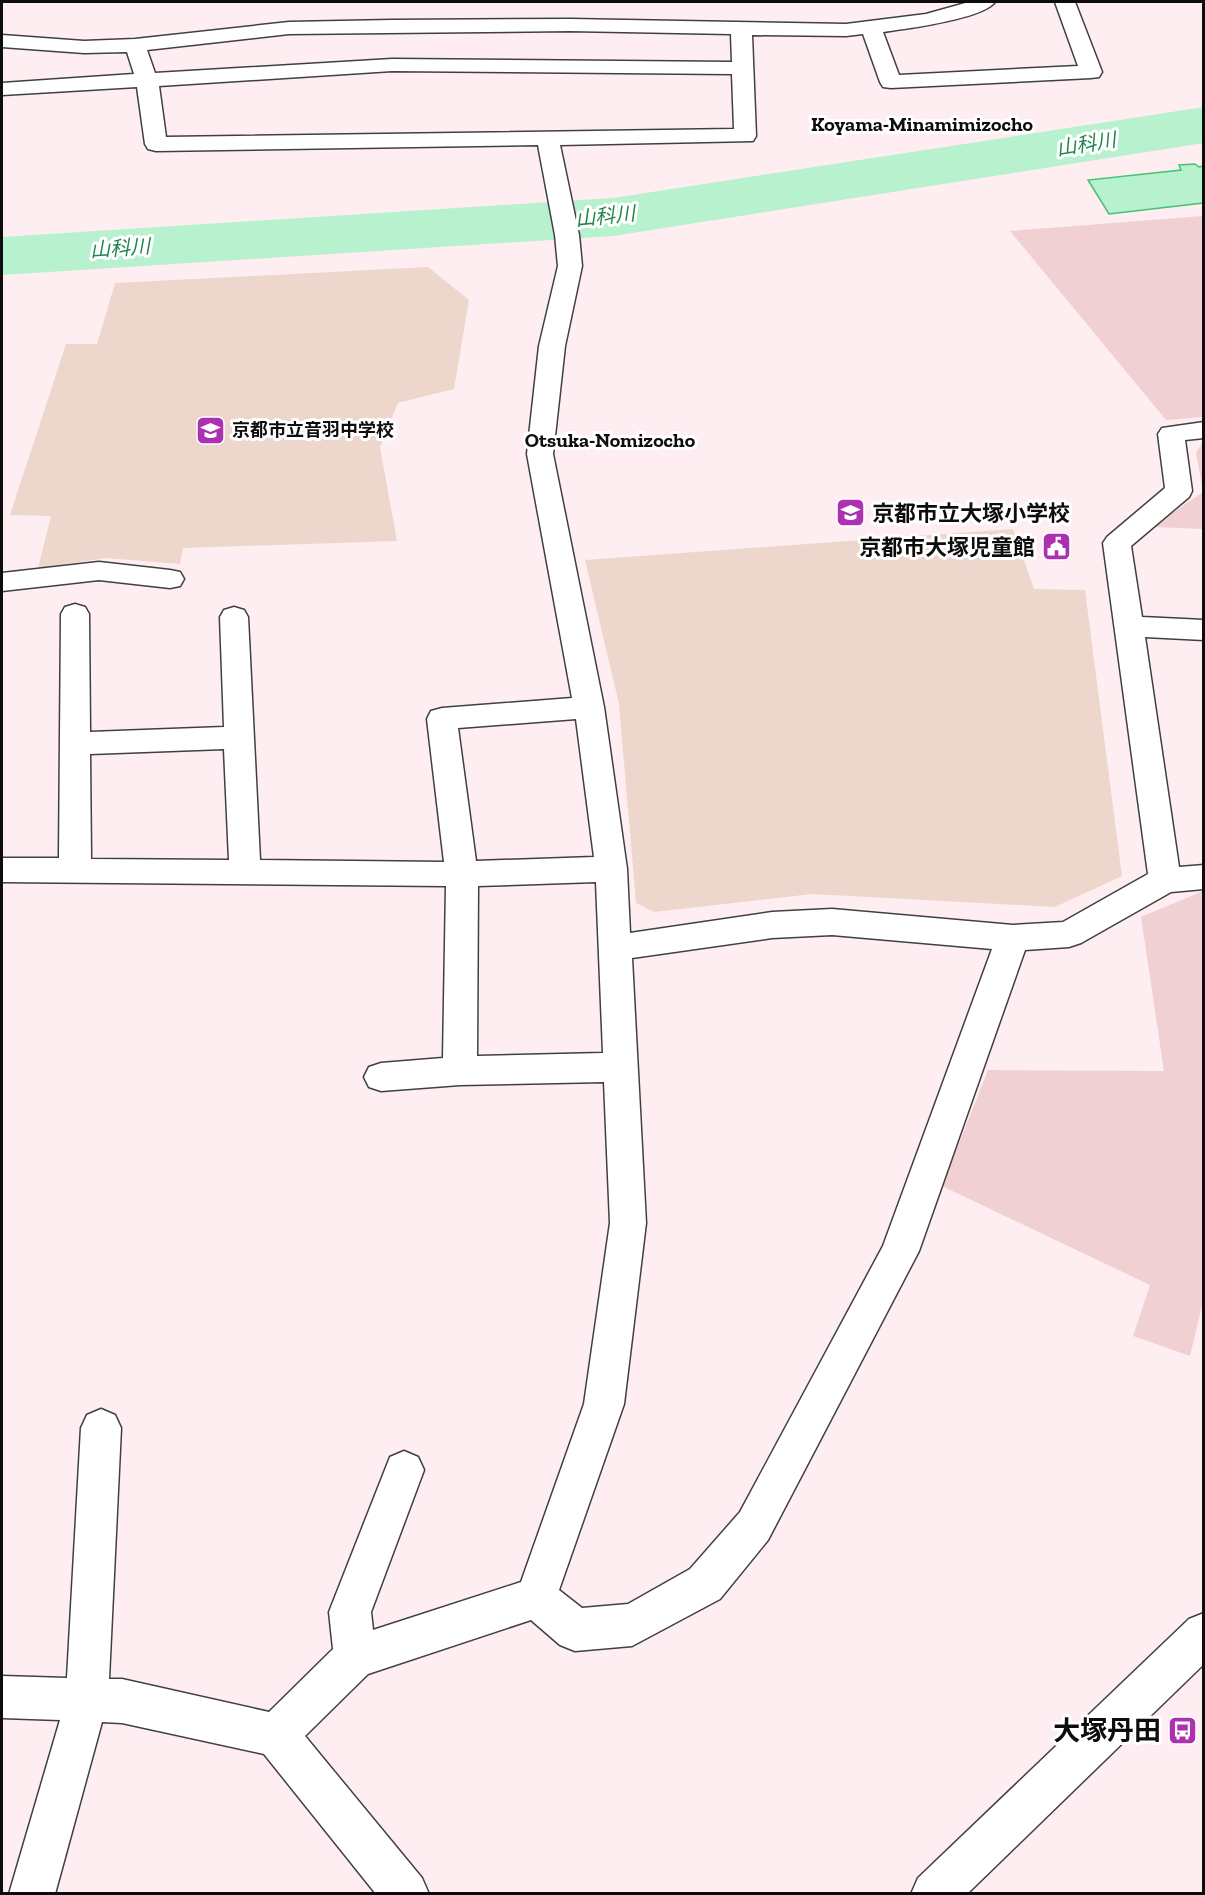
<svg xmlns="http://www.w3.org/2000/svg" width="1205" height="1895" viewBox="0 0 1205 1895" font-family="'Zilla Slab','Noto Sans JP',serif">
  <rect width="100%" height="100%" fill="#feeef1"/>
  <path fill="#f1d0d3" d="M1203,216V417L1166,420L1010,231Z
    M1203,441V529L1152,527L1203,492L1196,453Z
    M1203,891L1204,1297L1190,1356L1133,1336L1150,1285L942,1186L988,1070L1164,1071L1141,917Z"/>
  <path fill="#edd7cc" d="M428,267L469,300L454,389L398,403L380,447L397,541L183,548L180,564L106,558L38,568L51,516L10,515L66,344H97L115,283Z
    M1013,529L1034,589L1085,590L1122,876L1055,907L812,894L654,912L636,903L619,704L585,560Z"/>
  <path fill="#b7f1cd" stroke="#44c276" stroke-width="1.5" d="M1195,164L1199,167L1203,166V203L1109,214L1088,180L1181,170L1179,165Z"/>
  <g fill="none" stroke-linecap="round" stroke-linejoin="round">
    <path fill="#b7f1cd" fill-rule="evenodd" d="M1204,107V143L613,236L2,275V237L613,198Z"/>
    <defs>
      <path id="minor" d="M969,2H995C983,19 905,29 883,32L899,75L1078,66L1055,2H1075L1102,72L1099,77L1091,78L891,88L883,87L880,82L863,34L846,36L752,35L756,136L753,141L560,145L579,235L582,266L565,346L553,454L604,707L627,869L630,933L772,912L832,909L1013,925L1063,922L1148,874L1103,543L1107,537L1165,488L1158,434L1162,428L1204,422V438L1185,440L1192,491L1189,497L1131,546L1142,617L1204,620V640L1145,637L1179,867L1204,865V889L1171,892L1081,943L1069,947L1025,950L919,1251L768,1540L720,1599L632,1646L575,1651L560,1645L531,1620L368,1674L305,1736L422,1878L429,1894H376L264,1754L122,1723L102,1722L55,1894H9L60,1720L2,1718V1676L67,1678L81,1428L87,1415L101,1409L115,1415L121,1428L109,1679H122L269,1712L333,1649L329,1612L390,1457L404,1451L418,1457L424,1470L371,1612L373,1630L521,1582L584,1404L610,1223L604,1082L460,1085L381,1091L369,1087L364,1077L369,1067L381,1063L443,1058L446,886L2,882V858H59L61,614L65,607L75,604L85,607L89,614L90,732L224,727L220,617L224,610L234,607L244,610L248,617L260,860L444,862L427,719L431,711L442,708L572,698L527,454L539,346L558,266L555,235L538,145L156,151L148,149L145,144L137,87L2,95V83L134,74L127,52L84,53L2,47V35L84,41L135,39L289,22L392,20L570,19L846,24L926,14ZM570,31L731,34L732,62L392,59L155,73L147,50L289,34ZM392,71L732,74L734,129L166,137L159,86ZM576,719L594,857L476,861L458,728ZM224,749L229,860L91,859L90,754ZM596,882L603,1053L477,1056L478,886ZM832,935L992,949L883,1246L740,1512L690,1569L628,1604L582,1608L559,1590L624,1404L646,1223L632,958L772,938Z
        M99,562L170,570L180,572L184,579L180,586L170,588L99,580L2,591V573Z
        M1204,1613V1664L967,1894H911L918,1878L1189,1619Z"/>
    </defs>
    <use href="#minor" stroke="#404040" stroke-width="3"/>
    <use href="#minor" fill="#fff" fill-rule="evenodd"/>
  </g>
  <defs>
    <symbol id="school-square" viewBox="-11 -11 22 22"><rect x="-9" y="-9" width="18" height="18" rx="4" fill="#ab31b1" stroke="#fff"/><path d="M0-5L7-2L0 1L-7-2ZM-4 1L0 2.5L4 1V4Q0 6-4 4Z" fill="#fff"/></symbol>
    <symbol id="civic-square" viewBox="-11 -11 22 22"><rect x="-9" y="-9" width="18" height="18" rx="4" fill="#ab31b1" stroke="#fff"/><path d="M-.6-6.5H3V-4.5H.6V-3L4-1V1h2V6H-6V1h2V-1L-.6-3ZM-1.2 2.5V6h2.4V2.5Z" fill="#fff"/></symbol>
    <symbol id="bus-square" viewBox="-11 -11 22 22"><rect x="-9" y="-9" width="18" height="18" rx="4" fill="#ab31b1" stroke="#fff"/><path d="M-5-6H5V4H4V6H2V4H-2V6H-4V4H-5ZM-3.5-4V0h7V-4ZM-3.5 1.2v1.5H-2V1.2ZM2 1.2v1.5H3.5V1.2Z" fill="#fff"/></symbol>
  </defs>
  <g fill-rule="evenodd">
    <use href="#school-square" x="194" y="414" width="33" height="33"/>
    <use href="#school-square" x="834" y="496" width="33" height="33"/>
    <use href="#civic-square" x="1040" y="530" width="33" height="33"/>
    <use href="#bus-square" x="1166" y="1714" width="33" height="33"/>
  </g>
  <g text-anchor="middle" stroke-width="6" stroke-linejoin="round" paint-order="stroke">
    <g font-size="18" font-weight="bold" fill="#0d0d0d" stroke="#fff" text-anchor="start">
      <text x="232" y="436">京都市立音羽中学校</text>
    </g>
    <g font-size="20" font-weight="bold" fill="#0d0d0d" stroke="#fff">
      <text x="922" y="131">Koyama-Minamimizocho</text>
      <text x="610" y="447">Otsuka-Nomizocho</text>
    </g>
    <g font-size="20" font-style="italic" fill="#1f874c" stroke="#fff">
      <text transform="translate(1086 144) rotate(-9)" y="7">山科川</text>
      <text transform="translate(605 216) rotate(-6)" y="7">山科川</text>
      <text transform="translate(120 248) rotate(-4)" y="7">山科川</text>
    </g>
    <g font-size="22" font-weight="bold" fill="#0d0d0d" stroke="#fff" text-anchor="start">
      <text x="872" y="521">京都市立大塚小学校</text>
      <text x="1035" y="555" text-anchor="end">京都市大塚児童館</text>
    </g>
    <g font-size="27" font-weight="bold" fill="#0d0d0d" stroke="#fff" text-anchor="end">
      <text x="1161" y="1740">大塚丹田</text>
    </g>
  </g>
  <rect width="1205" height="1895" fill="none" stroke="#0d0d0d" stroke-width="6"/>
</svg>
